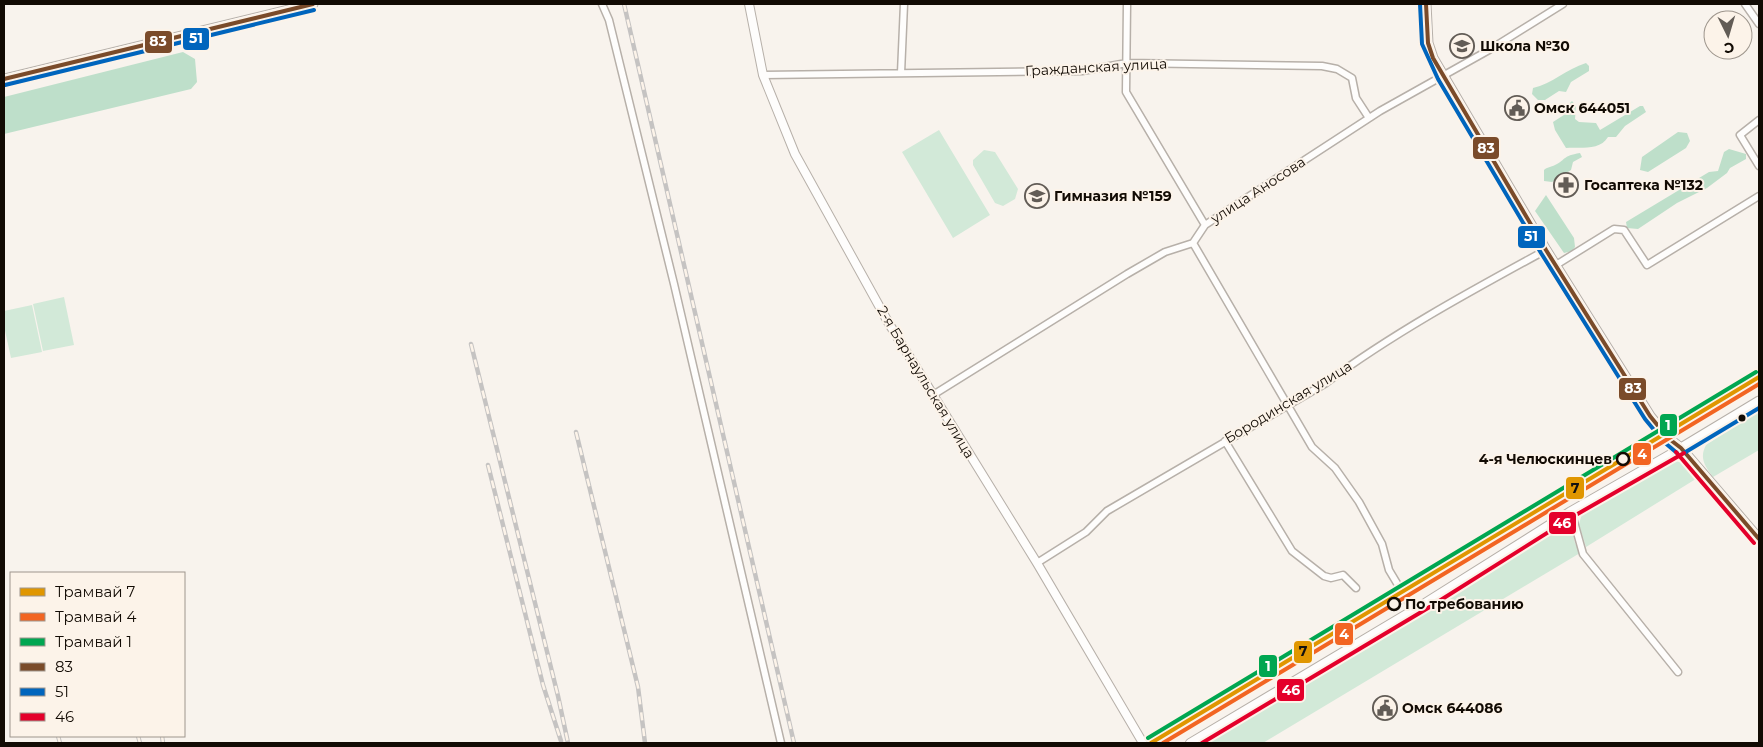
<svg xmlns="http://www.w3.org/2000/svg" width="1763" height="747" viewBox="0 0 1763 747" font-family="Montserrat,sans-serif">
  <rect width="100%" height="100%" fill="#f8f3ed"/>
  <path fill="#d2e9d8" d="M939,130L990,215L953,238L902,152Z
    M984,150L995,152L1018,189L1015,199L1003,206L995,203L973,165V160Z
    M64,297L74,345L43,351L33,304Z
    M32,305L42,352L11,358L4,326V311Z
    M1759,410V450L1713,477C1705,466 1699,458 1706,445Z
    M1672,460L1683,463L1699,477L1586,547L1579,524L1583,510Z
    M1567,520L1570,522L1575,543L1580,553L1263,743H1193Z"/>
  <path fill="#bedfca" d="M183,52L195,59L197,82L191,89L4,134V97Z
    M1586,63L1589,66V71L1571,82L1566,92L1559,91L1545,100H1538L1532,94L1533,88C1552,84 1566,69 1586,63Z
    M1572,101L1576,106L1575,119L1579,122L1596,123L1600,130L1640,106H1643L1646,112L1625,126L1616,137H1608C1600,151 1580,147 1566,148L1555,130L1553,122L1567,113L1570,103Z
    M1678,132L1687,133L1690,141L1686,148L1648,172L1640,170L1642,157Z
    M1729,149L1746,154V159L1730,168L1727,173L1707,188L1677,203L1638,229L1627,228L1626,222L1709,172L1718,171L1724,152Z
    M1580,153L1582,157L1573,162L1571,170L1552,182L1544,181V170C1547,167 1551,167 1555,165C1567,159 1562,156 1580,153Z
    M1546,195L1574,238L1575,247L1572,251L1564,253L1535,211Z"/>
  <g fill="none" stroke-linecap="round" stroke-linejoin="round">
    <defs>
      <path id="minor" d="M602,4L609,20L674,284L781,743
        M1127,4L1126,92L1205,225
        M1745,4L1759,24
        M901,73L904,4
        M763,75L1082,71L1127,63L1322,66L1337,69L1352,78L1356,98L1369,118
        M1759,120L1740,135L1759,166
        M1193,243L1312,447L1335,468L1359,502L1382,544L1389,570L1413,610
        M1556,265L1614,229L1624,230L1647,265L1759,196
        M933,395L1127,274L1165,252L1193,243L1205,225L1380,111L1489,50L1563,4
        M1225,441L1292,551L1324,576L1331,578L1343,575L1356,588
        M1571,511L1583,554L1678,672
        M1037,563L1086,532L1107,511L1326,383C1395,332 1471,291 1546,250"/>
      <path id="tertiary" d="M749,4L763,75L795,154L888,322L1037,563L1143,743
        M1190,743L1425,603L1571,511L1681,448"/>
      <path id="secondary" d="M1426,4L1428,43L1433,58L1546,250L1650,416L1668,438L1681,448L1759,539
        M4,79L313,4
        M1681,448L1759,401"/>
    </defs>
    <use href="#minor" stroke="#b7b0a9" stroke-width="9"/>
    <use href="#tertiary" stroke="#b7b0a9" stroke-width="10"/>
    <use href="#secondary" stroke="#b7b0a9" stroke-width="11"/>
    <use href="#minor" stroke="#fefdfc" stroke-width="6"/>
    <use href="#tertiary" stroke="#fefdfc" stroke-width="8"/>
    <use href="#secondary" stroke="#fefdfc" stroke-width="9"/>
    <defs>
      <path id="rail" d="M624,4L794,743
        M471,344L558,696L568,743
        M576,432L638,687L645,743
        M488,465L543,685L561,741
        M58,736L60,743
        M138,736L140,743
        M162,736L163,743"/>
    </defs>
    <use href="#rail" stroke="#c5c3c2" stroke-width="4.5"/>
    <use href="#rail" stroke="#fcf3e9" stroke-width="2.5" stroke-dasharray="8" stroke-linecap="butt"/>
    <defs>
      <path id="bus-1" d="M1426,4L1428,43L1433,58L1546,250L1650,416L1668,438L1681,448L1759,539
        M4,79L313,4"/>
      <path id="bus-2" d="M1420,4L1422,44L1438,79L1541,253L1645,419L1664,442L1677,453
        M5,85L314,10
        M1684,453L1759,408"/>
      <path id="bus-3" d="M1676,452L1754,543
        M1202,743L1428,608L1574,516L1684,453"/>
    </defs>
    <use href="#bus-1" stroke="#fcf3e9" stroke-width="8"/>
    <use href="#bus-2" stroke="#fcf3e9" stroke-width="8"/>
    <use href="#bus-3" stroke="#fcf3e9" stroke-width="8"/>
    <use href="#bus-1" stroke="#7a4b2a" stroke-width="4"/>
    <use href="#bus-2" stroke="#0065bd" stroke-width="4"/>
    <use href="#bus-3" stroke="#e4002b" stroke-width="4"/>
    <defs>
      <path id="tram-1" d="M1151,743L1759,377"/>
      <path id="tram-2" d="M1163,743L1759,384"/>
      <path id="tram-3" d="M1148,738L1756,372"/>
    </defs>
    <use href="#tram-1" stroke="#fcf3e9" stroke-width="8"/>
    <use href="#tram-2" stroke="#fcf3e9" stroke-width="8"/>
    <use href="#tram-3" stroke="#fcf3e9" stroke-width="8"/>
    <use href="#tram-1" stroke="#e09600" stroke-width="4"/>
    <use href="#tram-2" stroke="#f26522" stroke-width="4"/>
    <use href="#tram-3" stroke="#00a651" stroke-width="4"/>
  </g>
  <defs>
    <symbol id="school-ring" viewBox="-11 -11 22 22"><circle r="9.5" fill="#fcf3e9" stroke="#625c56" stroke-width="1.5"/><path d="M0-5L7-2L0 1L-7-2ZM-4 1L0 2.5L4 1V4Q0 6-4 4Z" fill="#625c56"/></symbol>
    <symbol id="civic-ring" viewBox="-11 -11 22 22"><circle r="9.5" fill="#fcf3e9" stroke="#625c56" stroke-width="1.5"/><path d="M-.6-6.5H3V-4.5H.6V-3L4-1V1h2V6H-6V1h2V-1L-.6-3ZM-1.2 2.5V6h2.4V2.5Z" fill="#625c56"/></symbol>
    <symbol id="pharmacy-ring" viewBox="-11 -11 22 22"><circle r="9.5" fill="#fcf3e9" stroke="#625c56" stroke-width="1.5"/><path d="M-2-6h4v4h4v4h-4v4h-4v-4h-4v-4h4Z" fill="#625c56"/></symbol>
  </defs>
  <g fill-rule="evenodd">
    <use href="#school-ring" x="1448" y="32" width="28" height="28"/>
    <use href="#civic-ring" x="1503" y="94" width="28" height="28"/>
    <use href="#pharmacy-ring" x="1552" y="171" width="28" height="28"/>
    <use href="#school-ring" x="1023" y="182" width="28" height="28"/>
    <use href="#civic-ring" x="1371" y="694" width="28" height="28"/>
  </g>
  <circle fill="#120b04" stroke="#fcf3e9" stroke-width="2" cx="1742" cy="418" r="4.5"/>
  <g fill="#fcf3e9" stroke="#120b04" stroke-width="2.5">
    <circle cx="1623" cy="459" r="6"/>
    <circle cx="1394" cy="604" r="6"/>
  </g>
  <g text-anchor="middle" stroke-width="4" stroke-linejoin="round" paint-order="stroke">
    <g font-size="14" font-weight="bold" fill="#120b04" stroke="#fcf3e9" text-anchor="start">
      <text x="1480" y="51">Школа №30</text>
      <text x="1534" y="113">Омск 644051</text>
      <text x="1584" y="190">Госаптека №132</text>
      <text x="1054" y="201">Гимназия №159</text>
      <text x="1402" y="713">Омск 644086</text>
    </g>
    <g font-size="14" fill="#120b04" stroke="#fcf3e9">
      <text transform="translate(1096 67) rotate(-3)" y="5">Гражданская улица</text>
      <text transform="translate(1258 190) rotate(-33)" y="5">улица Аносова</text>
      <text transform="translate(926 382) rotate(59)" y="5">2-я Барнаульская улица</text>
      <text transform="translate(1288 402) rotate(-31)" y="5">Бородинская улица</text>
    </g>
    <g font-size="14" font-weight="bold" fill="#120b04" stroke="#fcf3e9" text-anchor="end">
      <text x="1612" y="464">4-я Челюскинцев</text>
      <text x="1405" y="609" text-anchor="start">По требованию</text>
    </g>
  </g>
  <g stroke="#fcf3e9" stroke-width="2">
    <rect x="182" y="27" width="28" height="24" rx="5" fill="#0065bd"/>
    <rect x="144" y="30" width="29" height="24" rx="5" fill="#7a4b2a"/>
    <rect x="1472" y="136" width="28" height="24" rx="5" fill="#7a4b2a"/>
    <rect x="1517" y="225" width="29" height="24" rx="5" fill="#0065bd"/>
    <rect x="1618" y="377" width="29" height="24" rx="5" fill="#7a4b2a"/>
    <rect x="1659" y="413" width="19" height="24" rx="5" fill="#00a651"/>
    <rect x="1632" y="442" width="20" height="24" rx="5" fill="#f26522"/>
    <rect x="1565" y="476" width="20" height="24" rx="5" fill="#e09600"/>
    <rect x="1548" y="511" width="29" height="24" rx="5" fill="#e4002b"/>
    <rect x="1334" y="622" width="20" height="24" rx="5" fill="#f26522"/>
    <rect x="1293" y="640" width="20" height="24" rx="5" fill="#e09600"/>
    <rect x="1258" y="654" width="20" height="24" rx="5" fill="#00a651"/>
    <rect x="1276" y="678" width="29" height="24" rx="5" fill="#e4002b"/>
  </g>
  <g font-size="14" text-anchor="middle" font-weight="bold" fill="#fff">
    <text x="196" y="43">51</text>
    <text x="158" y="46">83</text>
    <text x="1486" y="153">83</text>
    <text x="1531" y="241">51</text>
    <text x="1633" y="393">83</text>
    <text x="1668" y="430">1</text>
    <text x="1642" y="459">4</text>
    <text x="1562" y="528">46</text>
    <text x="1344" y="639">4</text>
    <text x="1268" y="671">1</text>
    <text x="1291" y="695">46</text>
  </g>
  <g font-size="14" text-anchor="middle" font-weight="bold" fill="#111">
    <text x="1575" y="493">7</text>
    <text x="1303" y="656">7</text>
  </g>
  <rect width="1763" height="747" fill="none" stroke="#120b04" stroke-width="10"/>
  <rect x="10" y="572" width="175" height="165" fill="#fcf3e9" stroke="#9e968d"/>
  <rect x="20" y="588" width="25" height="8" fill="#e09600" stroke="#9e968d"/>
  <text x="55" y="597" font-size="15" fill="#120b04">Трамвай 7</text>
  <rect x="20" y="613" width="25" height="8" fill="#f26522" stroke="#9e968d"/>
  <text x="55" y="622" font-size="15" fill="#120b04">Трамвай 4</text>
  <rect x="20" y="638" width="25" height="8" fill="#00a651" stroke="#9e968d"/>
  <text x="55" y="647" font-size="15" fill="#120b04">Трамвай 1</text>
  <rect x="20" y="663" width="25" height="8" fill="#7a4b2a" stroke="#9e968d"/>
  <text x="55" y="672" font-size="15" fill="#120b04">83</text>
  <rect x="20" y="688" width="25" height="8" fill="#0065bd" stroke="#9e968d"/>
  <text x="55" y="697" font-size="15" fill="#120b04">51</text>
  <rect x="20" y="713" width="25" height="8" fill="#e4002b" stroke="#9e968d"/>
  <text x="55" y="722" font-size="15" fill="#120b04">46</text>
  <g transform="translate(1728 35) rotate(175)"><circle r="24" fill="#fcf3e9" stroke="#9e968d"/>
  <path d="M0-4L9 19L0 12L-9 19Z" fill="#625c56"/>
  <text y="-8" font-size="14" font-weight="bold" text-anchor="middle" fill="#120b04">С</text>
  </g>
</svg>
